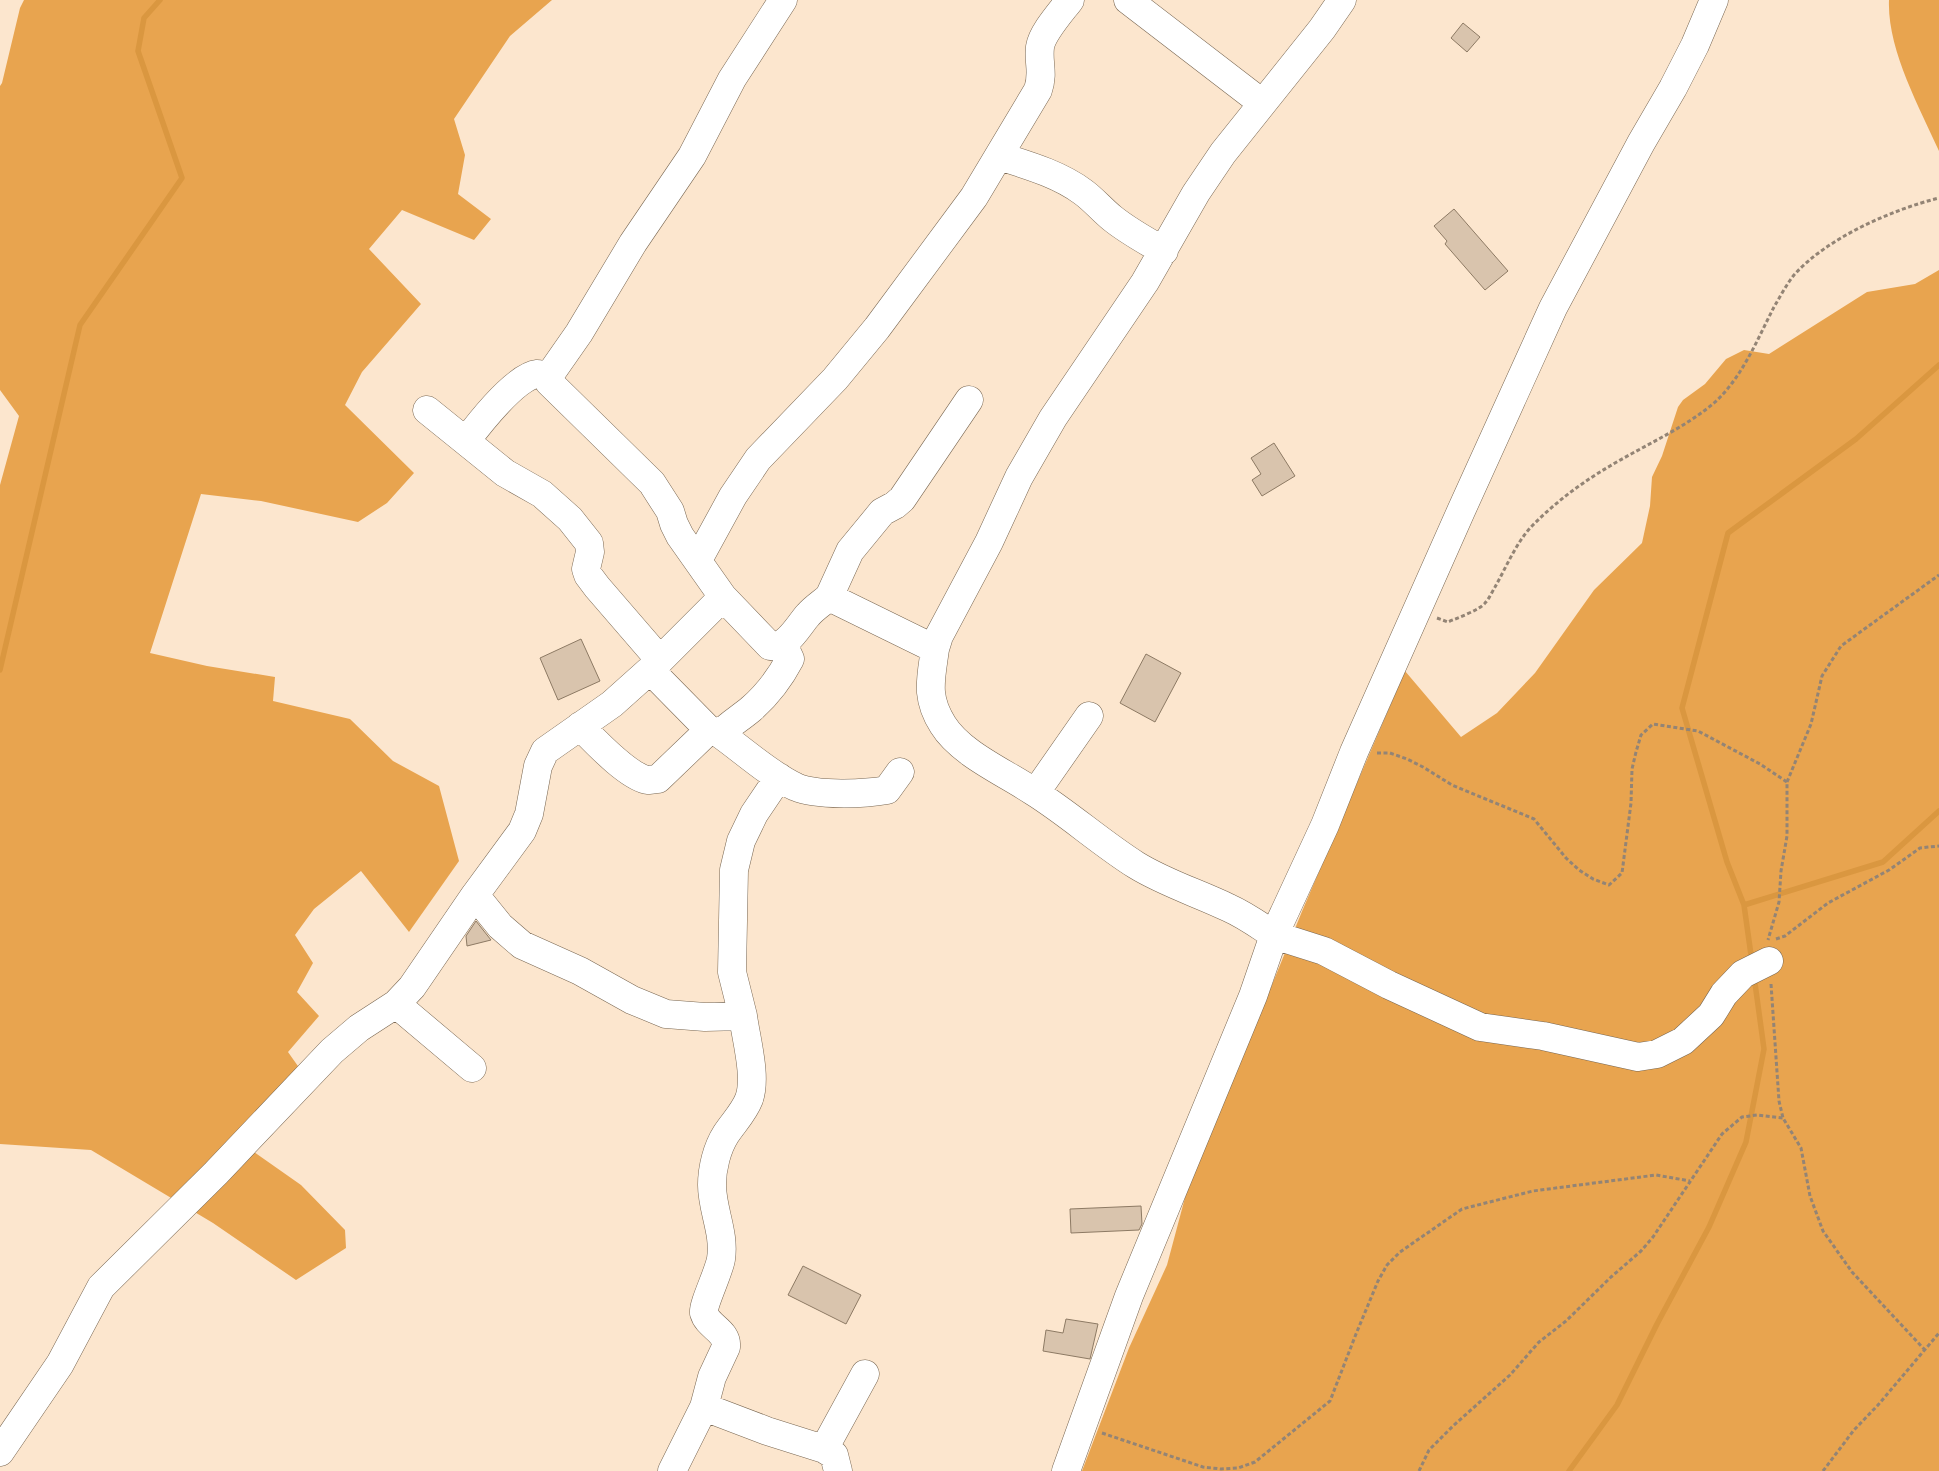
<svg xmlns="http://www.w3.org/2000/svg" width="1939" height="1471" viewBox="0 0 1939 1471" font-family="Helvetica,sans-serif">
  <rect width="100%" height="100%" fill="#fce6ce"/>
  <path fill="#e8a44f" d="M24,0H552L510,36L454,119L465,155L458,194L491,219L474,240L402,210L369,249L421,304L362,372L345,405L414,473L387,503L358,522L261,501L201,494L150,653L207,666L275,677L273,701L350,719L393,761L439,786L459,861L409,932L361,871L314,909L295,935L313,963L297,992L319,1016L288,1052L312,1086L254,1152L301,1185L345,1230L346,1248L296,1280L213,1223L91,1150L0,1144V485L19,416L0,390V86L2,83L20,8Z
    M1889,0H1939V151C1919,106 1887,49 1889,0Z
    M1939,270V1471H1082L1129,1348L1167,1265L1186,1194L1303,909L1405,671L1461,737L1497,713L1535,673L1594,590L1642,543L1650,506L1652,477L1662,456L1678,407L1683,400L1705,384L1726,359L1744,350L1769,354L1867,292L1915,284Z"/>
  <g fill="none" stroke-linecap="round" stroke-linejoin="round">
    <path stroke="#da9740" stroke-width="5.5" d="M0,670L80,325L182,178L138,51L144,18L160,0
      M1744,905L1883,862L1939,811
      M1752,962L1744,905L1727,862L1682,708L1728,533L1856,439L1939,365
      M1569,1471L1617,1405L1657,1324L1709,1227L1746,1142L1764,1049L1754,976"/>
  </g>
  <path fill="#d9c4ad" stroke="#8d7a64" d="M1463,23L1480,37L1467,52L1451,38Z
    M1454,209L1508,271L1485,290L1445,244L1447,241L1434,226Z
    M1274,443L1295,476L1262,496L1252,480L1261,474L1251,458Z
    M581,639L600,681L558,700L540,658Z
    M1146,654L1181,673L1155,722L1120,703Z
    M476,921L491,940L467,946L466,936Z
    M1141,1206L1142,1224L1139,1230L1071,1233L1070,1209Z
    M803,1266L861,1295L846,1324L788,1295Z
    M1066,1319L1098,1324L1090,1359L1043,1351L1046,1330L1063,1333Z"/>
  <g fill="none" stroke-linecap="round" stroke-linejoin="round">
    <defs>
      <path id="minor" d="M1128,0L1262,103
        M1714,0L1695,45L1673,88L1641,143L1553,308L1461,511L1354,752L1325,825L1274,935L1324,951L1389,985L1480,1027L1543,1036L1638,1057L1657,1054L1683,1041L1711,1015L1724,994L1743,974L1769,961
        M999,156C1027,165 1059,174 1083,192C1094,200 1102,210 1112,218C1128,231 1146,241 1164,251
        M427,410L505,473L542,494L570,519L589,543L590,552L586,569L588,575L597,587L660,660
        M466,441C478,425 516,376 537,374C540,374 545,376 549,376
        M698,560L733,496L758,459L835,379L877,328L974,197L1038,90C1044,72 1038,64 1040,47C1042,33 1061,12 1070,0
        M723,597L770,646C787,649 798,626 808,615C814,608 822,603 829,597L935,649L939,636L989,542L1019,477L1053,418L1145,282L1196,193L1223,153L1322,29L1342,0
        M829,597L850,551L882,512L895,505L902,499L969,400
        M935,649C931,679 925,697 943,725C961,754 1006,773 1034,792C1069,814 1101,843 1136,865C1165,883 1198,893 1229,908C1245,915 1260,926 1274,935L1253,996L1129,1296L1066,1471
        M580,726C595,741 626,775 647,780C650,780 655,779 658,779L709,730L650,670
        M709,730H711L720,734C731,723 739,719 751,709C767,695 780,678 790,659L783,644
        M720,734C744,751 770,775 796,787C817,796 865,794 887,790L900,772
        M1036,792L1089,716
        M475,895L500,926L522,945L580,971L632,1000L666,1014L705,1017L743,1016C746,1039 757,1077 749,1099C744,1112 734,1122 726,1134C717,1148 712,1168 712,1185C712,1210 725,1233 721,1259C719,1272 702,1306 704,1313C708,1327 728,1331 726,1347L712,1377L704,1407L672,1471
        M396,1004L472,1068
        M743,1016L732,972L734,870L741,841L754,814L779,777
        M704,1407L767,1431L824,1449L834,1455L838,1471
        M824,1449L865,1374
        M0,1452L60,1364L101,1287L216,1173L332,1051L359,1028L396,1004L412,987L475,895L522,831L529,814L538,766L545,751L612,704L650,670L723,597L680,536L674,524L670,511L652,483L554,387L549,382V376L579,333L633,243L692,156L732,79L783,0"/>
    </defs>
    <use href="#minor" stroke="#796752" stroke-width="29"/>
    <path stroke="#938475" stroke-width="3" stroke-dasharray="4 2.5" stroke-linecap="butt" d="M1437,618L1448,622C1457,618 1480,610 1485,603C1489,599 1492,592 1495,587C1507,566 1517,540 1535,523C1557,501 1584,481 1610,466C1645,445 1683,429 1714,403C1742,378 1757,340 1774,307C1780,297 1786,285 1794,275C1827,238 1891,210 1939,198
      M1377,753H1390L1407,759L1423,767L1452,785L1534,819L1566,858L1579,870L1593,879L1609,885L1622,873L1631,803L1632,769L1636,752L1641,735L1653,724L1698,731L1760,764L1787,782V836L1781,871L1779,902L1768,940
      M1787,782L1811,724L1822,676L1841,646L1939,575
      M1776,939L1785,936L1828,903L1889,870L1920,848L1939,846
      M1771,984L1779,1101L1783,1118L1801,1148L1810,1196L1823,1231L1852,1272L1924,1349
      M1102,1433L1203,1467L1221,1469L1238,1468L1255,1462L1330,1401L1356,1334L1378,1281L1387,1265L1400,1252L1462,1209L1533,1191L1656,1175L1690,1181
      M1419,1471L1429,1450L1453,1426L1510,1375L1539,1342L1566,1321L1611,1277L1641,1251L1653,1237L1722,1134L1742,1117L1757,1115L1783,1118
      M1823,1471L1854,1430L1878,1405L1939,1333"/>
    <use href="#minor" stroke="#fff" stroke-width="28"/>
  </g>
</svg>
